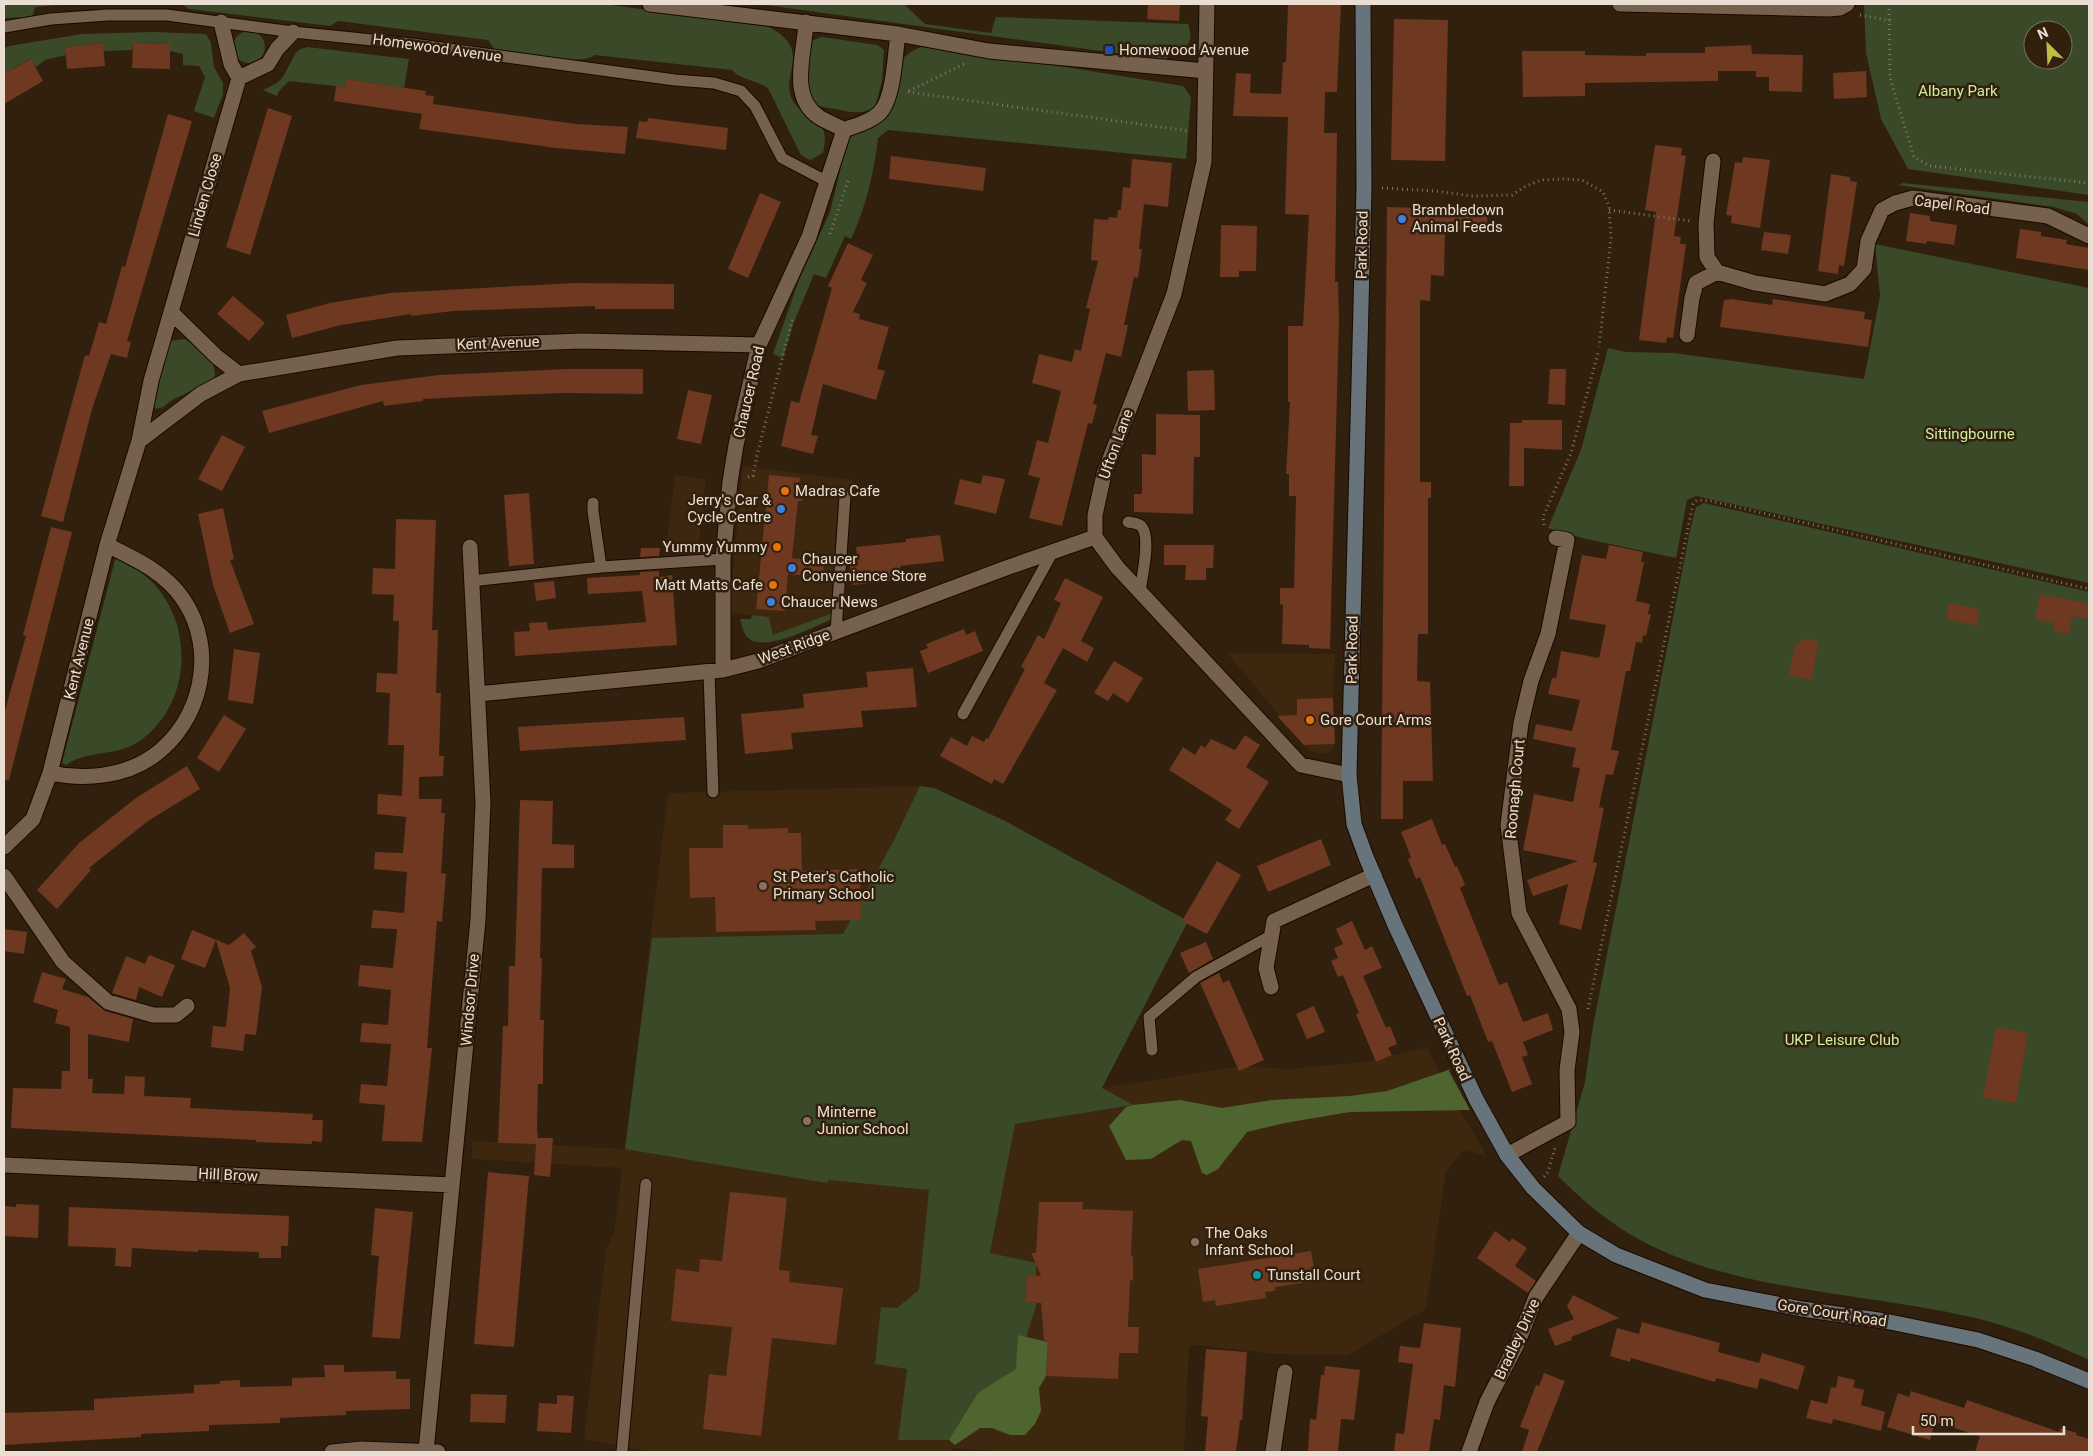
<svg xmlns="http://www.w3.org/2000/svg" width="2093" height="1456" viewBox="0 0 2093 1456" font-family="Roboto,sans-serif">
  <rect width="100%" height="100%" fill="#31200d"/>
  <path fill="#3d270e" d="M743,466L852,480L846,565L845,607L773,636L769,617L729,612Z
    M675,475L706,479L698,552L666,548Z
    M1227,653L1335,654L1333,698L1335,744L1331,752L1324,754L1309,751Z
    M920,786L934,788L1005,821L1188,921L1102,1088L1241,1066L1288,1069L1365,1062L1427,1047L1444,1082L1487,1156L1464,1150L1446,1171L1426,1309L1348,1355L1277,1354L1193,1345L1189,1348L1184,1452H1004L952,1448V1452H652L584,1439L606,1249L614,1233L622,1168L471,1159L473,1141L625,1149L668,793Z"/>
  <path fill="#3a4a28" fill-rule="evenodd" d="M4,4H72L35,7L32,17L4,18Z
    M182,4H604L769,27C815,51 778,76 793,101C806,123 832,114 823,153L810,160L801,155L768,88C756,80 741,80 732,70L595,55C577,67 518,53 495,50L488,40L338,21L330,26L189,9Z
    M759,4H904L925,24L991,33L996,17L1188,24C1193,38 1191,50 1173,49L1166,60Z
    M1864,4H2089V195L1908,169L1881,119L1866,53ZM2033,30H2063V60H2033Z
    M233 47a16 16 0 1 1 32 0a16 16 0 1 1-32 0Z
    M153,32L206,34L211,43L214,67L223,83V94L214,118L194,111L205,77L199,66L183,65V54L170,51V44L133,43L132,50L103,51L102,43L65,47L66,55L45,60L36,67L30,59L4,74V48L9,46L82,34Z
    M822,37L877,45L884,50L882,81L875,107C865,114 852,113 841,110C833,108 820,108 814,103C803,93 811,55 811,41Z
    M307,47L409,59L404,88L346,79L345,87L289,81L279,91L277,96L263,90L277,83L283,77L295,54L299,50Z
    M921,47L1059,66L1183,86L1191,97L1186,159L888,130L878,138C874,173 866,207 851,239L845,236L826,278L814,274L794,322L783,358L773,354L799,280L830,212L847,142C854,129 870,129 877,118C894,92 886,60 921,47Z
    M1903,183L2089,202V225L2077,214L2054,207L1898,185Z
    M1875,244L2089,288V583L1696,496L1687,500L1676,558L1582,538L1548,528L1581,450L1608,348L1626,352L1674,353L1864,379L1880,296Z
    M185,339C199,348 219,360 214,380L172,400L163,407L156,409L152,404L168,341Z
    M1704,503L2089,592V1360C2058,1346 2027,1332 1994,1323C1879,1291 1731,1296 1628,1233C1602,1217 1579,1197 1558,1176L1585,1082L1593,1026L1690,531L1696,507Z
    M120,554L123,562C194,593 202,699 138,742C115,757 86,750 66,765L62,763L115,560Z
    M832,613V619C813,627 763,654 747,637C743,632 742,625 740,619H751L752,615L769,617L773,635Z
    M920,786L934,788L1005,821L1188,921L1102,1088L1133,1105L1015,1124L990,1253L1036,1263V1276H1027L1025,1302L1037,1303L1016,1369L949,1440H898L907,1369L875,1364L881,1307L897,1308L919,1290L929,1190L829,1180L827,1183L625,1149L652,938L843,934L895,838Z"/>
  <path fill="#4e652f" d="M1451,1069L1449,1071L1470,1110L1350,1112L1285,1123L1247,1132L1218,1169L1207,1175L1202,1173L1191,1141L1182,1140L1151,1159L1126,1160L1109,1126L1126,1107L1133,1105L1180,1100L1222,1108L1272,1100L1350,1096L1387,1091Z
    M1018,1335L1048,1342L1046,1376L1039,1388L1041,1411L1035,1424L1025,1435H1010L992,1428H980L955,1445L949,1440L978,1393L1016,1369Z"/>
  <path fill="#6e3821" d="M1148,4H1180L1179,21L1147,19Z
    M1288,4H1341L1337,92H1325L1324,133H1337L1335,282H1338L1339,321L1330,649L1309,648V645L1282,644L1283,605L1280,604V588H1294L1296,496H1289V474H1286L1290,402H1288V326H1303L1309,215L1285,214L1288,117L1233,116L1236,73L1251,74L1250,93L1281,94L1283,62H1286Z
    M1394,19L1448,20L1445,161L1391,160Z
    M103,43L105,66L67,69L65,47Z
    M133,43L170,44V69L132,68Z
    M1751,45L1752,54L1803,55L1802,92L1769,91V77H1756V71H1718V81L1585,83V96L1523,97L1522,51H1585V55L1646,56V53H1705V47Z
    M31,59L43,81L4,104V74Z
    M1866,71L1867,97L1834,99L1833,73Z
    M346,79L426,91L425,95L434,96L433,104L576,124L628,127L625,154L556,148L419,129L422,114L334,101L336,86L345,87Z
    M268,108L292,116L250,255L226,247Z
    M168,114L192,121L127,341L131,342L127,358L111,354L92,409L63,522L41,516L85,355L89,356L99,322L106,324L122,266L125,267Z
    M648,118L728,128L726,150L636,138L639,121L647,122Z
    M1655,145L1682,148L1681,155L1686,156L1674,236L1681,237L1680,244H1686L1673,338L1667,337L1666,343L1639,340L1656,212L1645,210Z
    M891,156L986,168L983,191L889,179Z
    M1743,157L1770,160L1760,228L1731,223L1732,216L1726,215L1735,162L1742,163Z
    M1132,159L1172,163L1168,207L1144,204L1139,249H1142L1138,278L1134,277L1124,325H1128L1121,357L1106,353L1093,404L1097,405L1092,424L1088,423L1062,526L1029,518L1040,478L1028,475L1033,456L1037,440L1048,443L1061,391L1032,383L1039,354L1072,362L1075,349L1081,351L1090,309L1086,308L1098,261L1091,260L1094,219L1108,220L1109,217L1117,218L1118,210H1121L1123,187L1130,188Z
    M1831,174L1850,177V181L1857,182L1844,266L1839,265L1838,274L1818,271Z
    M760,193L781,202L748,278L728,269Z
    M1422,206L1488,209L1487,226L1468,225L1467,230H1445L1444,276L1431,275L1430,301L1420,300V482H1431V498H1428V634H1418L1417,681L1430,682L1433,781H1403V819H1381L1387,207L1422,208Z
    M1910,213L1930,216V221L1957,225L1954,245L1927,241L1926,244L1906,241Z
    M1221,225L1257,226L1256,271H1239V277H1220Z
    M2020,229L2041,232V236L2067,240L2066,244L2089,248V270L2016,258Z
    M1764,232L1791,235L1788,254L1761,250Z
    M848,243L873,255L861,280L867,283L853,312L860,314L859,319L889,327L877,369L885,371L876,400L823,384L811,435L818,436L813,454L781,446L791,401L799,403L832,288L828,286Z
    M575,283L674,284V309H595V306L453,311L411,316V314L341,325L292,338L286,315L330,303L390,293Z
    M233,296L265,323L249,341L217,314Z
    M1731,299L1772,305L1773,299L1865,312L1864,319L1872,320L1868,347L1720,327L1724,300Z
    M567,369H643V394L564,393L481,396L423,399V401L384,406L383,401L269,433L262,411L361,385L439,375Z
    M1550,369H1566L1565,405L1548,404Z
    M1214,370L1215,410L1188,411L1187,371Z
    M688,390L712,395L701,444L677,439Z
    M1156,414L1200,415V457H1194L1193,514L1134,512V494H1142V454L1156,455Z
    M1522,420H1562V450L1524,448V486H1509L1510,423H1522Z
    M222,435L245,447L222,491L198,479Z
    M769,475L800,478L799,485H804L802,501H798L792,558L824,561L823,577L788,574L785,611L756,609Z
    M983,475L1005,479L996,514L954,504L960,479L981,484Z
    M529,493L534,564L509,566L504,495Z
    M223,508L234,559L230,560L254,624L230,633L213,585L198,514Z
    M396,519L436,520L432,630H438L436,693H441L439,756H444L443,776L419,777V799H442L441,813H445L441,873L446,874L442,922L437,921L427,1048H432L422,1142L382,1141L385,1105L359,1103L361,1084L387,1086L391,1044L360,1042L362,1023L388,1025L391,990L358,986L360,965L393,968L397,929L371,928L373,910L404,913L407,872L374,869L375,852L403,853L406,817L377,814L378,794L402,796L404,745H388L390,693L376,692L377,673L397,674L399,621H393L394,595L372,594L373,568L395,569Z
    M51,527L72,532L9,780H4V714L26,636L23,635Z
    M940,535L944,561L900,566L902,580L852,585L850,566L858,565L856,547L906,542V539Z
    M1164,545H1214L1213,568H1206V580H1185L1186,565H1164Z
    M1609,545L1643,552L1641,562H1644L1636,601L1650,604L1648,614H1651L1646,636L1643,635L1642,643L1636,642L1630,671H1626L1611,750L1619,751L1613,775L1606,774L1599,807L1604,808L1593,862L1597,863L1581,930L1559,924L1568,884L1533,896L1527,880L1578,861L1523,850L1534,794L1573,802L1580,768L1572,767L1576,748L1533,739L1536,724L1572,731L1580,700L1548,694L1552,678H1556L1561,651L1599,658L1606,625L1569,619L1582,555L1606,559Z
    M641,548H660L659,556L640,557Z
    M659,571V577L672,575L677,645L515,656L514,632L530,631L529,623L547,622L548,630L646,622L642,591L588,594L587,578L640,575V572Z
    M1065,578L1103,597L1081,641L1094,648L1087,662L1063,648L1044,683L1057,690L1003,784L994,779L992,784L940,756L951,737L967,746L972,736L984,742L986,738L988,739L1025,669L1021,667L1038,635L1044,639L1061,603L1054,600Z
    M554,581L556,598L536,601L534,583Z
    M2040,594L2089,604V620L2072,616L2069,634L2053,631L2054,623L2035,619Z
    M1949,603L1980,610L1977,626L1946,619Z
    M964,629L966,635L975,631L983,651L928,673L920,651L928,648L926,644Z
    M1801,638L1819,642L1811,680L1789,675L1795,644L1799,645Z
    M234,649L260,653L253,704L228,700Z
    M1114,661L1143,678L1128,703L1113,693L1108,701L1094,693Z
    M913,668L917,707L861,711L863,727L791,733L793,749L745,754L741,714L804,708L803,694L868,687L866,672Z
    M1333,698L1335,744L1304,745L1277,716L1297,715V699Z
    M224,715L246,729L219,772L197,758Z
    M684,717L686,740L520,751L518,727Z
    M1245,735L1260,745L1246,767L1269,782L1239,829L1225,820L1232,810L1169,770L1183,747L1195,755L1201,745L1205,748L1211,739L1235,750Z
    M187,766L200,789L148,821L89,868L91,870L57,909L37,890L79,843L136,798Z
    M520,800L553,801L552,844L574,845V868H542L540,958H542L540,1020H544L543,1061V1084H538L537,1128L538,1138H553L550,1177L534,1175L536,1144L498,1143L503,1026H508L509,966H515Z
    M1432,819L1442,845L1445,844L1455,867L1457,866L1465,885L1460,888L1499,985L1507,982L1523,1022L1548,1013L1553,1030L1523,1042L1528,1055L1522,1057L1532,1084L1512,1092L1492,1041L1488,1042L1470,995L1467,996L1420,877L1416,879L1408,859L1411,857L1401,832Z
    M723,825H748V829L788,828V833H801L802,871L860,869L861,920L815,921L816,930L716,932L715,897L690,898L689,848H723Z
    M1321,839L1331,865L1268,892L1257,866Z
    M1217,861L1241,875L1207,934L1182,921Z
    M1352,921L1365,950L1372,946L1382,968L1363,976L1386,1028L1390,1026L1397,1044L1388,1048L1392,1055L1376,1062L1356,1014L1359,1013L1343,975L1338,977L1331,961L1338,958L1334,948L1343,944L1336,929Z
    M4,929L27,932L24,954L4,951Z
    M192,930L229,945L244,933L256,947L251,951L262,987L256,1035L245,1034L243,1051L211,1047L213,1026L226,1027L230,988L216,940L205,968L181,959Z
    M1206,942L1213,959L1189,973L1180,953Z
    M149,955L175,965L162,997L139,987L136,1000L112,993L126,956L145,964Z
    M42,972L66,979L62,989L88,997L105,1011L133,1019L129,1042L88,1034V1079H93L92,1093L124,1094L125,1076L145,1077L144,1096L191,1098L190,1108L313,1114L312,1120H323L322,1142L312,1141V1144L256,1142V1140L11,1128L13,1088L61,1089L62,1071H70V1027L55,1023L58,1010L33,1002Z
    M1219,973L1223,983L1229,980L1264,1060L1239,1071L1200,983Z
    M1314,1006L1325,1032L1307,1039L1296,1014Z
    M1996,1027L2028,1033L2016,1103L1983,1098Z
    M488,1172L529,1176L514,1347L474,1344Z
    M730,1192L787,1198L779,1270L790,1271L789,1282L843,1288L836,1345L772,1338L761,1436L703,1429L709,1374L726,1376L732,1327L671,1321L676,1269L699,1272L700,1259L722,1261Z
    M1039,1202H1083L1082,1209L1133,1211L1131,1256L1133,1257V1281L1130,1280L1128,1327H1139L1138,1353H1119L1118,1379L1046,1376L1048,1342L1044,1340L1041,1303L1025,1302L1027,1275L1041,1276L1031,1253H1036Z
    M16,1204L39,1205L38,1238L4,1236V1206L16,1207Z
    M69,1207L289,1216L288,1246H281V1258H259V1252L198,1250V1252L132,1248L131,1267L115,1266L116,1248L68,1246Z
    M375,1208L413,1212L400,1339L372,1337L379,1256L371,1255Z
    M1495,1231L1510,1242L1512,1238L1527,1248L1515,1266L1536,1281L1528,1293L1477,1258Z
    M1311,1251L1316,1281L1275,1287V1291L1265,1292L1266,1298L1216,1306L1215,1300L1203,1302L1198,1269Z
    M1573,1295L1619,1318L1571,1337L1572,1340L1555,1346L1548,1329L1574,1319L1567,1306Z
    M1642,1322L1720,1343L1718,1352L1759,1363L1762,1353L1805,1366L1798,1390L1760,1378L1757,1389L1716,1378L1715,1382L1631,1358L1630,1362L1610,1356L1617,1328L1639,1334Z
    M1424,1323L1461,1328L1455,1387L1444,1385L1440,1420L1434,1419L1429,1452H1394L1396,1433L1404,1434L1413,1364L1398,1362L1400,1346L1420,1348Z
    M1206,1349L1247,1352L1242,1421L1240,1420L1236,1452H1205L1208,1417L1201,1416Z
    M324,1365H344V1372L396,1371V1379H410V1409L346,1411V1415L280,1418V1423L209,1425V1431L141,1434V1437L4,1445V1413L94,1410V1399L194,1393V1385L220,1384V1381L240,1380V1387L292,1386V1378L325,1377Z
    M1325,1366L1360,1370L1354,1420L1341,1419L1338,1452H1308L1310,1419L1316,1420L1321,1375H1324Z
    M1544,1373L1565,1381L1537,1452H1522L1529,1430L1520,1427L1536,1385L1539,1386Z
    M1838,1376L1855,1380L1853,1387L1864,1390L1861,1405L1885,1412L1881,1431L1833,1419L1832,1424L1806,1418L1811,1400L1827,1404L1831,1387L1836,1388Z
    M1911,1391L1964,1408L1967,1400L2059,1432L2061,1428L2077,1433L2076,1435L2089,1439V1452H1975L1980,1436L1935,1422L1930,1440L1887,1427L1898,1393L1909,1397Z
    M471,1394L507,1395L505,1423L470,1422Z
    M557,1395L574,1396L571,1433L537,1431L539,1403L557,1404Z"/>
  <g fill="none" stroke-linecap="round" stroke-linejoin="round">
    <defs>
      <path id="lane" d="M4,27L51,19L108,15H167L293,32L412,44L675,80L714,83L741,91L755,106L782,158L826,181
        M593,503V511L601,567
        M1128,522C1133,523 1139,523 1142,527C1151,539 1142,577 1140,591
        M471,581L601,567L723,559
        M836,632L845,496
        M709,672L713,792
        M963,714L1052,553
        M1152,1050L1149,1017L1196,977L1272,935
        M622,1452L646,1184"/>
      <path id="street" d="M650,4L898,34L989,51L1206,71
        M1207,4L1204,162L1174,294L1104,474L1095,515V537L1117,567L1301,765L1349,775
        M1620,4L1828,9L1840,8L1847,4
        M221,22L231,64L239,78L268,64L277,49L293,32
        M806,22C805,52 788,97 819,117C827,122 836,125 844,130C856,125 874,121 882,110C894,94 895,54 898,34
        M1713,161L1706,223L1707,257L1717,272L1755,283L1825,294L1850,284L1864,269L1868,241L1882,210L1895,203L1913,198L2048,216L2089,236
        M171,312L239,78
        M1687,335L1692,298L1696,283L1717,272
        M139,441L201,394L239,374
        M723,670V559L730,482L736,445L759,345L809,237L844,130
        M478,694L723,670L758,661L1006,568L1095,537
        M50,773C84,780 123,777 152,757C202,722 218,650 183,599C165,572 135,559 107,545
        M4,847L33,819L50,773L107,545L139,441L151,381L171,312L217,357L239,374L397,348L582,341L759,345
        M4,876L63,962L108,1002L153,1015H176L187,1006
        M1271,987L1266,968L1274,921L1374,875
        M1507,1155L1568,1122L1567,1070L1572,1032L1569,1009L1519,913L1508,825L1521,723L1531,681L1548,634L1567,540L1556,538
        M4,1165L452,1185
        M426,1451L478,920L483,803L470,547
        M332,1452L361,1449L438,1452
        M1273,1452L1285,1372
        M1469,1452L1487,1402L1517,1344L1536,1297L1579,1233"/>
      <path id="secondary" d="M1363,4L1364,188L1349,775L1354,824L1366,857L1395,925L1476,1099L1507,1155L1533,1188L1579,1233L1616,1255L1705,1290L1802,1309L1885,1321L1978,1340L2035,1359L2089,1381"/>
    </defs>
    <use href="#lane" stroke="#190900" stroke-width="13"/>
    <use href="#street" stroke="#190900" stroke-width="17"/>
    <use href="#secondary" stroke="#190900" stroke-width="17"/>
    <path stroke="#847565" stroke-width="3" stroke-dasharray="1 4" stroke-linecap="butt" d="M1889,4L1890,78L1914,157L1930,166L2089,183
      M1860,15L1891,21
      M909,91L964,64
      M908,92L1189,131
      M1382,188L1435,191L1473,196L1512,195L1526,186L1541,180L1563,179L1582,180L1603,192L1609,206L1611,238L1599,347
      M1609,210L1691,221
      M830,234L849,178
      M748,477L753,476L757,455L793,317
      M1544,525L1543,517L1571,453L1598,353
      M1588,1009L1693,504L1697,500L1711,501L2089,589
      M1544,1177L1548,1172L1555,1148"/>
    <use href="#lane" stroke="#75614d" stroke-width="11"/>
    <use href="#street" stroke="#75614d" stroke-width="15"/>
    <use href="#secondary" stroke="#68747b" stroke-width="15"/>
  </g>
  <rect fill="#1a4fb4" stroke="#31200d" stroke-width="2" x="1104" y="45" width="10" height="10" rx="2.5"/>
  <g fill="#3f7fe0" stroke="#31200d" stroke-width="2">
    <circle cx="1402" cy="219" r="5"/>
    <circle cx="781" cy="509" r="5"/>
    <circle cx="792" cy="568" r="5"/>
    <circle cx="771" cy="602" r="5"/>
  </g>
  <g fill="#e8710a" stroke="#31200d" stroke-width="2">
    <circle cx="785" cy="491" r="5"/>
    <circle cx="777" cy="547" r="5"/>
    <circle cx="773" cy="585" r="5"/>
    <circle cx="1310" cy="720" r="5"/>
  </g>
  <g fill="#8d6e63" stroke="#31200d" stroke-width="2">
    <circle cx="763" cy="886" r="5"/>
    <circle cx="807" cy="1121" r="5"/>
    <circle cx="1195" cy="1242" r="5"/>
  </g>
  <circle fill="#0f9aa8" stroke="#31200d" stroke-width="2" cx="1257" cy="1275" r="5"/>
  <g text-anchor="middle" stroke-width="5" stroke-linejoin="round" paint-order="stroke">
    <g font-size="15" fill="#eaded3" stroke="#31200d">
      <text transform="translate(437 48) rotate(8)" y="5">Homewood Avenue</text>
      <text transform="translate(205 195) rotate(-74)" y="5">Linden Close</text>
      <text transform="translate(1952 205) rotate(7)" y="5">Capel Road</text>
      <text transform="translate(1362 245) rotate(-89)" y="5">Park Road</text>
      <text transform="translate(498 343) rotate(-2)" y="5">Kent Avenue</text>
      <text transform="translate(749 392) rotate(-77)" y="5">Chaucer Road</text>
      <text transform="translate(1116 444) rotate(-70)" y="5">Ufton Lane</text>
      <text transform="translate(794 647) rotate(-20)" y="5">West Ridge</text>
      <text transform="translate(1352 650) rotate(-89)" y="5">Park Road</text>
      <text transform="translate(79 659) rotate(-76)" y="5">Kent Avenue</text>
      <text transform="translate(1515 789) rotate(-85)" y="5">Roonagh Court</text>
      <text transform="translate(470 1000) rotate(-85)" y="5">Windsor Drive</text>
      <text transform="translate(1452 1049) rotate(65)" y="5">Park Road</text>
      <text transform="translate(228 1175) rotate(3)" y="5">Hill Brow</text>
      <text transform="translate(1832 1313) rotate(9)" y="5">Gore Court Road</text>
      <text transform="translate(1517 1339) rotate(-65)" y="5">Bradley Drive</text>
    </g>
    <g font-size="15" fill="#eaded3" stroke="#31200d" text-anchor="start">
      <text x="1119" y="55">Homewood Avenue</text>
      <text x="1412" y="215">Brambledown<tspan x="1412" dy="17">Animal Feeds</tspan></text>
      <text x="795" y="496">Madras Cafe</text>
      <text x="771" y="505" text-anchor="end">Jerry's Car &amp;<tspan x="771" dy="17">Cycle Centre</tspan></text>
      <text x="767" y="552" text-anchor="end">Yummy Yummy</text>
      <text x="802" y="564">Chaucer<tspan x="802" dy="17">Convenience Store</tspan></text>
      <text x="763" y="590" text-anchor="end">Matt Matts Cafe</text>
      <text x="781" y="607">Chaucer News</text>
      <text x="1320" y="725">Gore Court Arms</text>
      <text x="773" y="882">St Peter's Catholic<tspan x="773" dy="17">Primary School</tspan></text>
      <text x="817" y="1117">Minterne<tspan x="817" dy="17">Junior School</tspan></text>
      <text x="1205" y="1238">The Oaks<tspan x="1205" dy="17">Infant School</tspan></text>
      <text x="1267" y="1280">Tunstall Court</text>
    </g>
    <g font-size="15" fill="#caf09e" stroke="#31200d">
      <text x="1958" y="96">Albany Park</text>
      <text x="1970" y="439">Sittingbourne</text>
      <text x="1842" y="1045">UKP Leisure Club</text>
    </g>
  </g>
  <rect width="2093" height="1456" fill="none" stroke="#eaded3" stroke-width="10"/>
  <g transform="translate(2048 45) rotate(336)"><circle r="24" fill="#31200d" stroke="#7b6c5c"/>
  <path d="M0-4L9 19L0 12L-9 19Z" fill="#bdbf43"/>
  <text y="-8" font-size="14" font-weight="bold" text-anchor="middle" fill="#eaded3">N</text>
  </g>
  <path d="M1913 1426v8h151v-8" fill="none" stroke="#eaded3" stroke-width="2.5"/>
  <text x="1920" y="1426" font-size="15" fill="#eaded3" stroke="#31200d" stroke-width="4" paint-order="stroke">50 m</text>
</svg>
